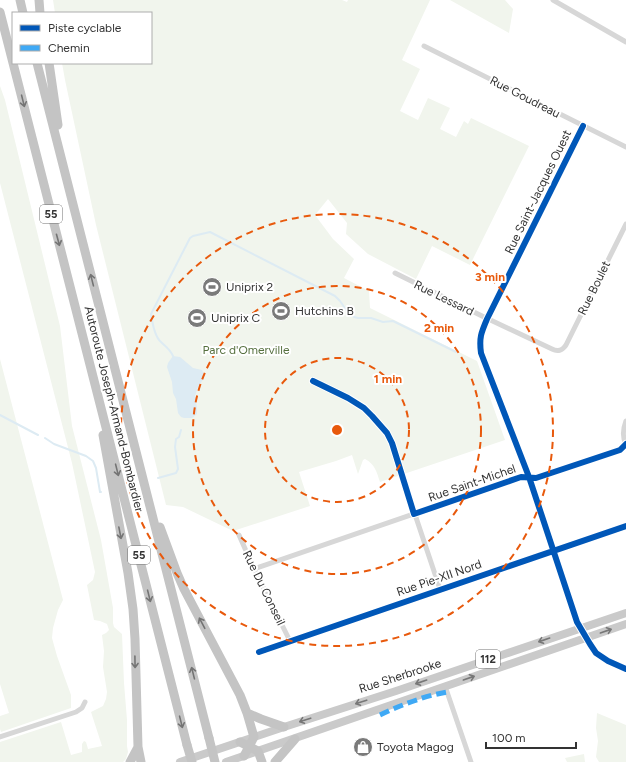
<svg xmlns="http://www.w3.org/2000/svg" width="626" height="762" viewBox="0 0 626 762" font-family="Figtree,sans-serif">
  <rect width="100%" height="100%" fill="#fff"/>
  <path fill="#f1f5ed" d="M53,0H342L347,2L348,0H430L402,60L420,69L400,111L418,120L428,98L450,108L440,129L456,137L464,121L468,124L471,118L529,146L470,265L432,246L416,279L368,254L346,234L347,223L328,199L315,215L333,239L354,259L344,278L369,291L370,308L477,361L505,440L380,482C377,473 375,464 365,459L363,460L358,474L352,455L336,461L299,472L310,506L233,531L183,507L166,505L96,225L65,80L62,63H151V13H55Z
    M450,0H505L513,9L509,33Z
    M0,86L5,100L60,326L72,426L101,540L113,608V623L114,627L122,634L124,683L127,720V746L128,752L126,759L123,762H0V742L61,722L71,755L82,752V744L84,741L86,742L88,749L102,746L91,712L103,706L106,699L107,692L103,667L104,651L102,635L106,633L109,630L107,624L100,621L94,620L87,585L93,580L95,572L72,463L0,183Z
    M0,359L63,600L58,610L53,628L52,638L57,656L71,695V708L1,732L0,729V716L9,713L0,684Z
    M597,713L626,725V762H599L596,757L598,741L596,728Z
    M584,754L585,762H567L565,758Z"/>
  <path fill="#ddebf3" d="M173,356L180,357L193,368L202,370L204,374V378L198,387L195,396L197,408V414L192,418H184L181,417L178,413L176,399L173,393L172,382L167,367L168,363Z"/>
  <g fill="none" stroke-linecap="round" stroke-linejoin="round">
    <path stroke="#ddebf3" stroke-width="2" d="M173,356C170,349 166,347 161,342C155,337 152,321 151,314L190,238L193,236L210,232L335,296L340,301L349,314L354,317L358,318H371L383,322L393,321L456,352
      M0,415L38,435
      M45,438L54,444L86,456L93,461L96,468L100,492H101
      M158,478L176,473L178,469L175,447L176,439L179,437L181,430"/>
    <path stroke="#d7d7d7" stroke-width="5" d="M553,0L626,42
      M424,46L626,147
      M583,126L487,319C481,333 479,338 481,353L529,477L577,622L590,644L596,653L608,661L626,669
      M395,273L482,316L552,349C558,352 563,350 566,345L626,224
      M313,381C329,389 349,396 363,408C373,416 382,426 389,437L440,589
      M626,444C622,437 623,429 626,421
      M239,535L254,569L290,641
      M254,569L521,477L536,478L620,450L626,444
      M259,652L626,526
      M445,686L471,762
      M0,737L76,712L82,708L85,702"/>
    <path stroke="#cacaca" stroke-width="8" d="M180,762L284,727L396,691L626,613
      M226,762C360,717 492,669 626,624"/>
    <path stroke="#c4c4c4" stroke-width="9" d="M20,0L23,13
      M39,0L40,13
      M0,12L13,63
      M13,63L187,745
      M37,63L209,738
      M49,63L58,125
      M103,435L128,573L133,609L135,639L138,747L141,762
      M160,527L177,573L184,589L240,695L247,713L254,737L244,756
      M247,713L261,719L284,727
      M240,742L258,751L262,762
      M130,762L138,747
      M275,762L295,739"/>
    <path stroke="#c4c4c4" stroke-width="9" d="M209,738L215,762
      M187,745L192,762"/>
    <path stroke="#3fa9f5" stroke-width="5" stroke-dasharray="10 5" stroke-linecap="butt" d="M380,715C401,705 424,696 447,692"/>
    <defs>
      <path id="cycleway" d="M583,126L487,319C481,333 479,338 481,353L529,477L577,622L590,644L596,653L608,661L626,669
        M313,381L348,398L364,408L372,416L387,433L392,443L414,514L521,477L536,478L620,450L626,444
        M259,652L626,526"/>
    </defs>
    <use href="#cycleway" stroke="#fff" stroke-width="8"/>
    <use href="#cycleway" stroke="#0057b8" stroke-width="6"/>
  </g>
  <defs><path id="oneway-shaft" d="M-6 0H5M1.5-3L5.5 0L1.5 3" fill="none" stroke-width="1.6" stroke-linecap="round" stroke-linejoin="round"/></defs>
  <g stroke="#747474">
    <use href="#oneway-shaft" transform="translate(23 101) rotate(76)"/>
    <use href="#oneway-shaft" transform="translate(58 240) rotate(75)"/>
    <use href="#oneway-shaft" transform="translate(92 280) rotate(-104)"/>
    <use href="#oneway-shaft" transform="translate(117 470) rotate(76)"/>
    <use href="#oneway-shaft" transform="translate(120 533) rotate(79)"/>
    <use href="#oneway-shaft" transform="translate(149 596) rotate(76)"/>
    <use href="#oneway-shaft" transform="translate(202 623) rotate(-118)"/>
    <use href="#oneway-shaft" transform="translate(135 662) rotate(89)"/>
    <use href="#oneway-shaft" transform="translate(193 673) rotate(-104)"/>
    <use href="#oneway-shaft" transform="translate(181 722) rotate(76)"/>
  </g>
  <g stroke="#777">
    <use href="#oneway-shaft" transform="translate(606 631) rotate(-19)"/>
    <use href="#oneway-shaft" transform="translate(544 640) rotate(161)"/>
    <use href="#oneway-shaft" transform="translate(469 678) rotate(-19)"/>
    <use href="#oneway-shaft" transform="translate(421 682) rotate(161)"/>
    <use href="#oneway-shaft" transform="translate(361 702) rotate(162)"/>
    <use href="#oneway-shaft" transform="translate(305 720) rotate(162)"/>
  </g>
  <g fill="none" stroke="#e8590c" stroke-width="2" stroke-dasharray="7 5">
    <circle cx="337" cy="430" r="72"/>
    <circle cx="337" cy="430" r="144"/>
    <circle cx="337" cy="430" r="216"/>
  </g>
  <defs>
    <symbol id="stadium-disc" viewBox="-11 -11 22 22"><circle r="9.5" fill="#7a7a7a" stroke="#fff"/><path d="M0-5a6.5 5 0 1 0 0 10a6.5 5 0 1 0 0-10ZM-3.5-1.8h7v3.6h-7Z" fill="#fff"/></symbol>
    <symbol id="shop-disc" viewBox="-11 -11 22 22"><circle r="9.5" fill="#7a7a7a" stroke="#fff"/><path d="M-5-2.5h2.3a2.7 3.5 0 0 1 5.4 0H5L5.5 6h-11ZM-1.5-2.5h3a1.5 2.3 0 0 0-3 0Z" fill="#fff"/></symbol>
  </defs>
  <g fill-rule="evenodd">
    <use href="#stadium-disc" x="201" y="276" width="22" height="22"/>
    <use href="#stadium-disc" x="270" y="300" width="22" height="22"/>
    <use href="#stadium-disc" x="186" y="307" width="22" height="22"/>
    <use href="#shop-disc" x="352" y="736" width="22" height="22"/>
  </g>
  <g text-anchor="middle" stroke-width="4" stroke-linejoin="round" paint-order="stroke">
    <g fill="#fff" stroke="#707070" stroke-width="1">
      <rect x="40" y="205" width="22" height="18" rx="3"/>
      <rect x="128" y="546" width="22" height="18" rx="3"/>
      <rect x="476" y="650" width="24" height="18" rx="3"/>
    </g>
    <g font-size="11" font-weight="bold" fill="#333">
      <text x="51" y="218">55</text>
      <text x="139" y="559">55</text>
      <text x="488" y="663">112</text>
    </g>
    <g font-size="12" fill="#333" stroke="#fff">
      <text transform="translate(525 97) rotate(27)" y="4">Rue Goudreau</text>
      <text transform="translate(538 192) rotate(-64)" y="4">Rue Saint-Jacques Ouest</text>
      <text transform="translate(594 288) rotate(-64)" y="4">Rue Boulet</text>
      <text transform="translate(444 298) rotate(26)" y="4">Rue Lessard</text>
      <text transform="translate(114 409) rotate(76)" y="4">Autoroute Joseph-Armand-Bombardier</text>
      <text transform="translate(472 483) rotate(-19)" y="4">Rue Saint-Michel</text>
      <text transform="translate(439 578) rotate(-19)" y="4">Rue Pie-XII Nord</text>
      <text transform="translate(264 588) rotate(64)" y="4">Rue Du Conseil</text>
      <text transform="translate(400 676) rotate(-18)" y="4">Rue Sherbrooke</text>
    </g>
    <g font-size="12" fill="#333" stroke="#fff" text-anchor="start">
      <text x="226" y="291">Uniprix 2</text>
      <text x="295" y="315">Hutchins B</text>
      <text x="211" y="322">Uniprix C</text>
      <text x="377" y="751">Toyota Magog</text>
    </g>
    <g font-size="12" fill="#56703f" stroke="#fff">
      <text x="246" y="354">Parc d'Omerville</text>
    </g>
  </g>
  <circle cx="337" cy="430" r="6" fill="#e8590c" stroke="#fff" stroke-width="2"/>
  <g font-size="12" text-anchor="middle" font-weight="bold" fill="#e8590c" stroke="#fff" stroke-width="4" stroke-linejoin="round" paint-order="stroke">
    <text x="490" y="281">3 min</text>
    <text x="439" y="332">2 min</text>
    <text x="388" y="383">1 min</text>
  </g>
  <rect x="12" y="12" width="140" height="52" fill="#ffffff" stroke="#adadad"/>
  <rect x="20" y="25" width="20" height="6" fill="#0057b8" stroke="#adadad"/>
  <text x="48" y="32" font-size="12" fill="#333333">Piste cyclable</text>
  <rect x="20" y="45" width="20" height="6" fill="#3fa9f5" stroke="#adadad"/>
  <text x="48" y="52" font-size="12" fill="#333333">Chemin</text>
  <path d="M486 742v6h90v-6" fill="none" stroke="#333333" stroke-width="2"/>
  <text x="492" y="742" font-size="12" fill="#333333" stroke="#ffffff" stroke-width="3" paint-order="stroke">100 m</text>
</svg>
